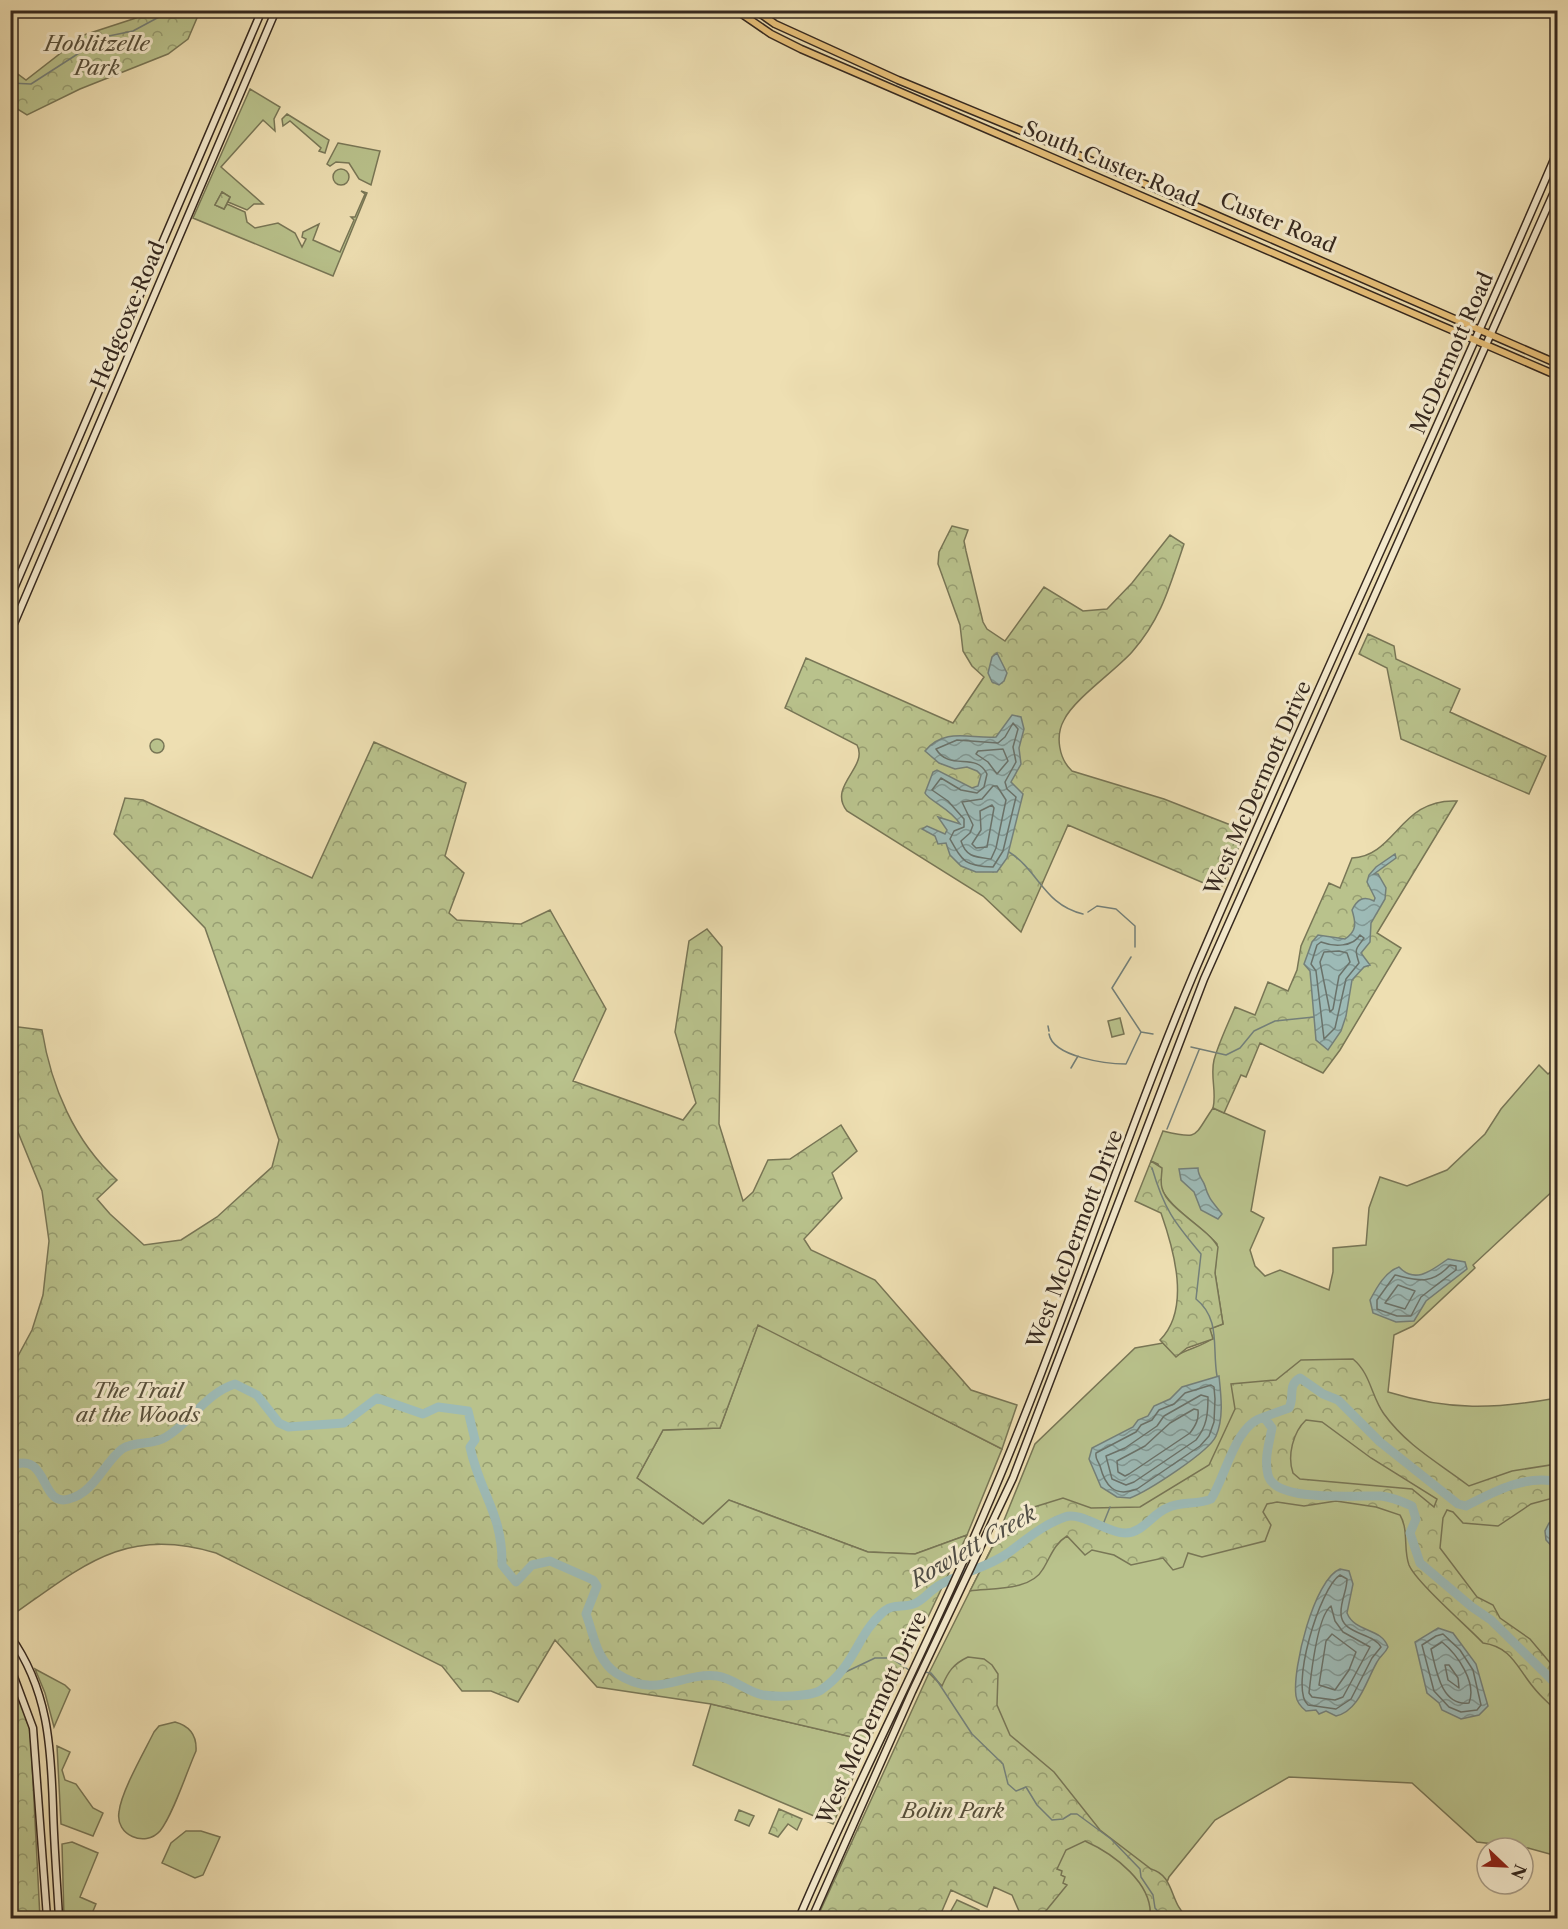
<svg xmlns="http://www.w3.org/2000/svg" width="1568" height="1929" viewBox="0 0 1568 1929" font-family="'Libre Caslon Text',serif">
  <defs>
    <pattern id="forest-crowns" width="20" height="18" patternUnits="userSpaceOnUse" patternTransform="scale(1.5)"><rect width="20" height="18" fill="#b9c28c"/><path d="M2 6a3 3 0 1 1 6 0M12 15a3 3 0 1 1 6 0" fill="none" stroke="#979e72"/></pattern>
    <pattern id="water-waves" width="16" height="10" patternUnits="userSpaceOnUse" patternTransform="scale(1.5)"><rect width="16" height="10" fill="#9dbab6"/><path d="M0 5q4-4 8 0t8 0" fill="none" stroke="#819793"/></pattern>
  </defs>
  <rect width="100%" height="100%" fill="#eedfb2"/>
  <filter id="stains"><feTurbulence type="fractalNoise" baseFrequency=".00333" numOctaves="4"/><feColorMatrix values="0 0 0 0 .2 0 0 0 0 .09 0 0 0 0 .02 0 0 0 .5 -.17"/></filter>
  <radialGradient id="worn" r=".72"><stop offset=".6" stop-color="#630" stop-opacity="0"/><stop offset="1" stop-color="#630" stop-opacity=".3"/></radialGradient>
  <path fill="#b9c28c" stroke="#787656" stroke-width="1.5" d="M250,89L280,107L274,119L275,131L263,120L221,167L263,204H254L247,210L228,202L230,197L222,192L215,205L224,209L227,204L245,212L247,222L255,228L278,223L295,233L302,247L306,239L302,237L303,232L319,224L313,240L340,252L354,220L351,217H355L365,194L361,191L367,193L333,276L193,218Z
    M287,114L329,140L325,153L319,151L321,148L290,121L283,126L282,119Z
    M338,143L380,151L371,185L359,179L349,163L336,162L330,166L327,164Z
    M333 177a8 8 0 1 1 16 0a8 8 0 1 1-16 0Z
    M1120,1018L1124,1034L1112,1037L1108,1021Z
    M1539,1065L1548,1074L1557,1066V1187L1473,1265L1475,1268L1413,1326L1394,1335L1388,1392C1450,1411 1495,1409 1557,1398V1856L1528,1848L1477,1842L1412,1783L1289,1777L1215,1820L1169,1877L1153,1918H1042L1033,1905L1071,1819L929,1673L998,1535L1035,1444L1135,1348L1163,1343L1176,1356C1188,1348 1202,1347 1213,1338L1209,1329L1223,1324L1215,1273L1217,1244C1205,1229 1165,1204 1161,1187C1160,1179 1161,1173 1158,1164L1151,1161L1163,1131C1200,1140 1193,1137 1213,1108L1265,1131L1251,1211L1264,1218L1250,1250L1255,1266L1265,1276L1280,1270L1329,1290L1333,1272V1248L1366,1245L1369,1208L1380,1177L1407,1186L1447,1170L1485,1134L1501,1109Z
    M758,1324L1002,1449L967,1535L915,1554L868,1552L729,1500L703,1524L637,1478L663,1430L720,1428Z
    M35,1669L65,1685L70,1690L54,1727L45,1693Z
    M711,1704L869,1741L833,1824L693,1765Z
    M175,1722C190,1726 197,1735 196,1751C187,1771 173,1815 160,1831C145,1848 115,1835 119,1812C121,1792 144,1752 154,1732L159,1726Z
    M57,1746L70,1752L62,1770L65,1780L76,1784L93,1808L103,1813L93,1836L61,1824Z
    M739,1810L754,1816L749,1826L735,1820Z
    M186,1831H201L220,1837L203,1875L195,1878L162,1863L171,1843Z
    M72,1842L98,1853L80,1897L96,1904L90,1918H64L62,1844Z
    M957,1900L979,1910L977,1918H947Z"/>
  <path fill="url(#forest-crowns)" stroke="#787656" stroke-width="1.5" fill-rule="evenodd" d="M148,11H200L188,39L168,54L80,89L27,115L11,105V69L26,80L84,35L136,18Z
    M222,192L230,197L224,209L215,205Z
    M952,526L968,530L964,541L966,551L983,622L987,629L1005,641L1044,587L1083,611L1107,609L1132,583L1170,535L1184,544C1170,585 1162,618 1132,652C1115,671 1074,699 1064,720C1055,736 1059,759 1072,771L1164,799L1246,831L1220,890L1068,825L1021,932L983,896L847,811C827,786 869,767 857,745L785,708L806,658L953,723L984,677L972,666L963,651L960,625L938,564L939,552Z
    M1368,634L1394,646L1396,659L1460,689L1450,712L1546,756L1529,794L1401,739L1387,668L1359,654Z
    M150 746a7 7 0 1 1 14 0a7 7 0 1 1-14 0Z
    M374,742L466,783L445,856L464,873L449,913L457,920L521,924L550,910L606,1009L573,1081L683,1120L696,1103L675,1032L689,941L707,929L722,947L719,1124L743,1201L753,1192L768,1160L790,1159L841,1125L857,1151L832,1173L842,1198L804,1239L811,1250L875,1280L971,1390L1017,1405L1002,1449L758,1325L720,1428L663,1430L637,1478L703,1524L729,1500L868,1552L915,1554L967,1535L869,1741L711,1704L597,1687L555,1640L518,1702L491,1691H462L442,1666L216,1553C125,1525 81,1567 11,1616V1369L32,1330L43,1295L49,1241L42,1191L11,1115V1026L42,1030C51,1086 74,1141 117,1180L97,1199L110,1214L144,1245L181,1240L217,1217L272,1167L279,1140L205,928L114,834L125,798L143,800L312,878Z
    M1457,801L1377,933L1401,948L1340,1050L1323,1073L1260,1043L1246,1077L1241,1075L1224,1113L1213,1108C1217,1093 1210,1076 1214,1060C1219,1042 1228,1024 1235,1007L1255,1015L1268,982L1288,991L1297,970L1301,946L1329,883L1340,888L1352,858C1396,856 1400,798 1457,801Z
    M1151,1161L1162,1168C1162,1174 1160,1182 1162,1188C1167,1209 1207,1227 1218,1247L1215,1273L1223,1324L1210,1329L1213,1339L1187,1348L1176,1357L1160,1340C1191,1309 1174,1250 1161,1213L1135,1201Z
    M1353,1359C1371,1374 1371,1396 1384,1414C1407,1446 1439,1463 1469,1486L1512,1471L1557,1464V1497L1531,1504L1498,1526L1463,1523L1453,1512L1447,1510L1443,1518L1440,1548L1477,1597L1493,1605L1500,1618L1530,1639L1557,1671V1712C1550,1704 1541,1697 1534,1688C1517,1668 1512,1647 1483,1643C1468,1627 1416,1582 1409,1565C1403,1549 1409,1530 1400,1515L1376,1507L1336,1501L1304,1506L1277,1502L1267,1504L1263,1512L1271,1525L1265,1541L1202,1557L1188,1553L1183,1567L1173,1570L1163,1558L1131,1565L1114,1555L1092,1550L1085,1555L1067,1536C1054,1544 1051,1556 1043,1569C1031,1591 992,1588 970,1591L997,1538L1010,1535L1031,1508L1063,1498L1091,1508L1140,1507L1209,1465L1235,1409L1231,1384L1276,1380L1301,1360ZM1306,1420L1322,1422L1371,1458L1437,1499L1434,1507L1412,1489L1300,1479L1293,1473C1287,1456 1293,1432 1306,1420Z
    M968,1657L984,1659L992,1665L998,1674L997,1705L1010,1735L1054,1772L1100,1830L1151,1869C1176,1876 1169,1905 1189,1918H1150C1154,1884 1114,1854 1085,1841L1066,1850L1057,1869L1062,1871L1061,1875L1065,1877L1063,1883L1067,1885L1040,1918H1022L1012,1895L994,1887L987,1907L951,1890L939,1918H817L929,1673L942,1686C948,1672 953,1664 968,1657Z
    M10,1669L29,1724L31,1743L40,1918H11Z
    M779,1809L802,1819L797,1830L788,1824L778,1837L769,1833Z"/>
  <path fill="url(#water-waves)" stroke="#74807a" stroke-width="1.5" d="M997,653L1007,673L1004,681L999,685L992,682L988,673L992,657Z
    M1012,715L1021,717L1024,729L1019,748L1021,764L1011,782L1023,794L1007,858L997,872H976L961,866L950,855L946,843L938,844L935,836L922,829L927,826L945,834L947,830L938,817L960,824C951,809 928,800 925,793L933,772L937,770L972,788L978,786L981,775L977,771L967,767L955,769L939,763L925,751C944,727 971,739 996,737Z
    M1395,854L1396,858L1374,874H1378L1386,888L1385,899L1371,923L1370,942L1361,953L1370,965L1364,967L1352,980L1346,1016L1341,1031L1328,1050L1316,1040L1310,971L1304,964L1312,942L1318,935L1345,939C1357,931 1356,923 1352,910C1357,900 1363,895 1374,901L1375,898L1367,882L1369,875L1376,867Z
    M1198,1168C1198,1177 1203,1179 1205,1186C1209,1200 1213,1202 1222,1214L1218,1219L1201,1210L1194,1192L1181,1180L1179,1169Z
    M1448,1259L1465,1262L1467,1269L1426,1301L1414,1321L1396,1322L1373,1313L1370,1300C1377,1287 1385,1272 1399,1267C1416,1285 1433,1269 1448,1259Z
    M1219,1376C1221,1395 1224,1418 1216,1436C1209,1452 1148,1491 1130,1498L1117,1497L1101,1487L1089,1459L1092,1448L1133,1427L1138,1420L1148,1416L1154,1406L1170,1399L1182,1387Z
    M1557,1519H1558L1557,1552L1546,1540L1545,1531L1549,1523Z
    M1340,1569L1349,1571L1353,1584L1347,1613C1355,1633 1381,1627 1388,1647C1385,1654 1380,1656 1377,1662C1366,1681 1359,1711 1336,1716L1326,1711L1319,1714L1316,1710L1306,1711C1301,1707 1297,1703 1296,1696C1292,1669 1314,1579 1340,1569Z
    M1438,1628L1453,1633L1476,1664L1488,1706L1479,1715L1461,1719L1442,1710L1439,1703L1427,1693L1415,1642Z"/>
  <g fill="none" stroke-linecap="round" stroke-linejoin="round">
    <path stroke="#6a726a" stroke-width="1.5" d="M1013,723L1018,729L1013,747L1016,762L1005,782L1007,789L1016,797L1003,851L993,867C965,866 963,862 950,839L954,831L964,827V819L948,801L932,790L941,778L961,790L977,793L984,787L987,774C976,751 950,772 936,749L957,740L998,743L1005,737Z
      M1003,749L1008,761L997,774L988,762L976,754L978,751Z
      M993,786H997L1006,800L996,848L991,859C975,857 966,857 961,841L970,833L973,825L962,802L982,799Z
      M992,805L994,808L987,847L976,848L972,844L981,830L980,811Z
      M1360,935L1364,938C1356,950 1354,947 1359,963L1346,979L1335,1028L1324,1039L1316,971L1311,964L1317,945L1321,942C1334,947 1353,947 1360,935Z
      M1339,951L1347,953L1350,962L1339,976L1333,1009L1330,1012L1320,962L1324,952Z
      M1450,1265L1456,1266V1270L1421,1297L1411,1316H1397L1377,1309V1300L1395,1275C1417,1280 1431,1286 1450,1265Z
      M1398,1285L1415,1291L1405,1309L1385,1303Z
      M1211,1385L1214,1387L1215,1399L1214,1422L1209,1436L1200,1446L1137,1489C1114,1498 1105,1485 1100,1466C1098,1460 1095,1459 1096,1453L1136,1432L1141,1425L1152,1420L1159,1410L1174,1404L1185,1393Z
      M1201,1395L1208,1397C1208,1414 1207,1426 1196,1440L1134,1482L1126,1485L1112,1479L1106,1456L1125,1448L1157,1426L1164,1416Z
      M1194,1409L1198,1410C1199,1419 1196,1425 1190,1433L1129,1474L1125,1476L1118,1472L1117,1461L1145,1446L1170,1423Z
      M1340,1575L1347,1579C1347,1590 1341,1600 1341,1612C1340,1635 1373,1632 1381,1647L1372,1658L1351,1699L1336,1709L1308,1705C1289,1689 1320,1587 1340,1575Z
      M1331,1606L1335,1621L1343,1632L1370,1647L1343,1697L1335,1700L1312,1697L1309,1693C1311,1675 1317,1616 1331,1606Z
      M1332,1634L1356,1652L1349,1670L1335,1690L1319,1685L1326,1641Z
      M1443,1634L1460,1650L1473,1670L1481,1705L1477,1710L1461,1712L1449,1707L1434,1691L1422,1645L1436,1636Z
      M1442,1642C1458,1655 1477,1683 1469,1703C1441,1707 1436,1669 1431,1649Z
      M1445,1665H1449L1458,1678L1459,1688L1448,1680Z"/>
    <path stroke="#74807a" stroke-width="1.5" d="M10,83L31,84L104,37L133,31L172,10
      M1009,852C1039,871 1044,905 1083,914
      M1088,912L1097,906L1116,909L1135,926V947
      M1131,957L1112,988L1141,1032L1153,1034
      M1048,1026L1049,1031
      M1049,1034C1053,1057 1107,1064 1126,1064L1141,1032
      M1191,1047L1226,1055L1240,1048L1254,1031L1275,1021L1314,1017
      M1071,1068L1078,1056
      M1167,1129L1199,1050
      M1152,1168C1164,1209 1174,1222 1201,1254L1196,1299C1221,1319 1212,1348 1217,1376
      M1102,1527L1110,1507
      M923,1672L931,1673L936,1679L972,1734L1003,1764L1008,1784L1016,1791L1026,1787L1037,1805L1052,1820L1063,1819L1071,1814H1077L1111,1839L1140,1869L1141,1877L1153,1895L1155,1908L1164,1918
      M835,1677L875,1658H891L909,1670"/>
    <path stroke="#9dbab6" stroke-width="9" d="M1264,1417L1289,1408C1295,1397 1287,1385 1300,1378L1323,1394L1338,1400L1380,1442L1458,1504L1466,1506C1493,1492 1526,1474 1558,1482
      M10,1466C50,1449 39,1508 69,1499C95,1492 103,1464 122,1449C136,1440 152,1446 166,1437C191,1422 206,1393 235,1384L257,1395L279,1423L288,1427L344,1423L377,1398L423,1414L438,1407L468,1411L475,1440L470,1447C480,1494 503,1514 502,1565L516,1582L532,1565L550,1561L593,1580L597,1586L586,1614C594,1635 596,1659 616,1673C658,1701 679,1672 717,1676C733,1678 747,1692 763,1695C775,1697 811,1697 821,1690C854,1668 857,1635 882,1613C893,1602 904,1609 916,1603C924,1599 930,1591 938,1586C959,1573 987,1568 1008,1553C1026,1540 1042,1525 1065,1517C1080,1511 1107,1533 1125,1533C1143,1533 1152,1514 1167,1508C1181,1501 1198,1505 1211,1499C1226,1476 1235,1424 1264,1417L1272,1428C1269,1444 1264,1459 1268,1475C1275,1503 1356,1495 1381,1496C1392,1497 1403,1502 1412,1506L1416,1519L1410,1533L1420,1563L1472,1607L1491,1620L1558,1686"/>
    <defs>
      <path id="secondary" d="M10,598L262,10
        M10,633L276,10
        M10,1636C48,1689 51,1746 53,1808C54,1845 57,1882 59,1918
        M10,1666L33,1728L47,1918
        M799,1918C857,1782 926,1650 984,1514C1061,1336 1119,1151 1194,973C1312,697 1440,426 1558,150
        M812,1918L912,1692L1013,1478L1204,979L1558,183"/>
      <path id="primary" d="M736,10L771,34L801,49L1558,376
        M755,10L775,24L898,80L1053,144L1558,364"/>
    </defs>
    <use href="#secondary" stroke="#36291f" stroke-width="9"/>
    <use href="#primary" stroke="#36291f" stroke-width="9"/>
    <use href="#secondary" stroke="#f4eacd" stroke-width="6"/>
    <use href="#primary" stroke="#e7c079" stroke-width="6"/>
  </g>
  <g text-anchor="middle" stroke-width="6" stroke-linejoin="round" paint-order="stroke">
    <g font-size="21" font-style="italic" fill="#574f3a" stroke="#f4eacd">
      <text x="97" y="51">Hoblitzelle<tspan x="97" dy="24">Park</tspan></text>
      <text x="138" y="1398">The Trail<tspan x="138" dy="24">at the Woods</tspan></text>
      <text x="953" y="1818">Bolin Park</text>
    </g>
    <g font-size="21" fill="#36291f" stroke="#f4eacd">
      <text transform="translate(1111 164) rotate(23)" y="7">South Custer Road</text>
      <text transform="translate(1278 223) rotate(23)" y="7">Custer Road</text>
      <text transform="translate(128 315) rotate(-67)" y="7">Hedgcoxe Road</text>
      <text transform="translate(1452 353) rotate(-66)" y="7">McDermott Road</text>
      <text transform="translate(1258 788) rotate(-66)" y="7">West McDermott Drive</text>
      <text transform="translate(1075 1239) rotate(-69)" y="7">West McDermott Drive</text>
      <text transform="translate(872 1718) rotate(-65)" y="7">West McDermott Drive</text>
    </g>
    <g font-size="22" font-style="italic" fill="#504d45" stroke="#f4eacd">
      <text transform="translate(973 1546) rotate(-30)" y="8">Rowlett Creek</text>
    </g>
  </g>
  <rect width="1568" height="1929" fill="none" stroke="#eedfb2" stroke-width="36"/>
  <rect x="12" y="12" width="1544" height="1905" fill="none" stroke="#36291f" stroke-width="3"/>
  <rect x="18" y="18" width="1532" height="1893" fill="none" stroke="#36291f" stroke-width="1.5"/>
  <g transform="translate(1505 1866) rotate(113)"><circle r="28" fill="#f4eacd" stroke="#a89d87" stroke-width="1.5"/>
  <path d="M0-4.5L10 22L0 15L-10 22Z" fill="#8f2418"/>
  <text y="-9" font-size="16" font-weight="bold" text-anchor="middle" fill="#36291f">N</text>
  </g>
  <rect width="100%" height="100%" filter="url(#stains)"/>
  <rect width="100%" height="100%" fill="url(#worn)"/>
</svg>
